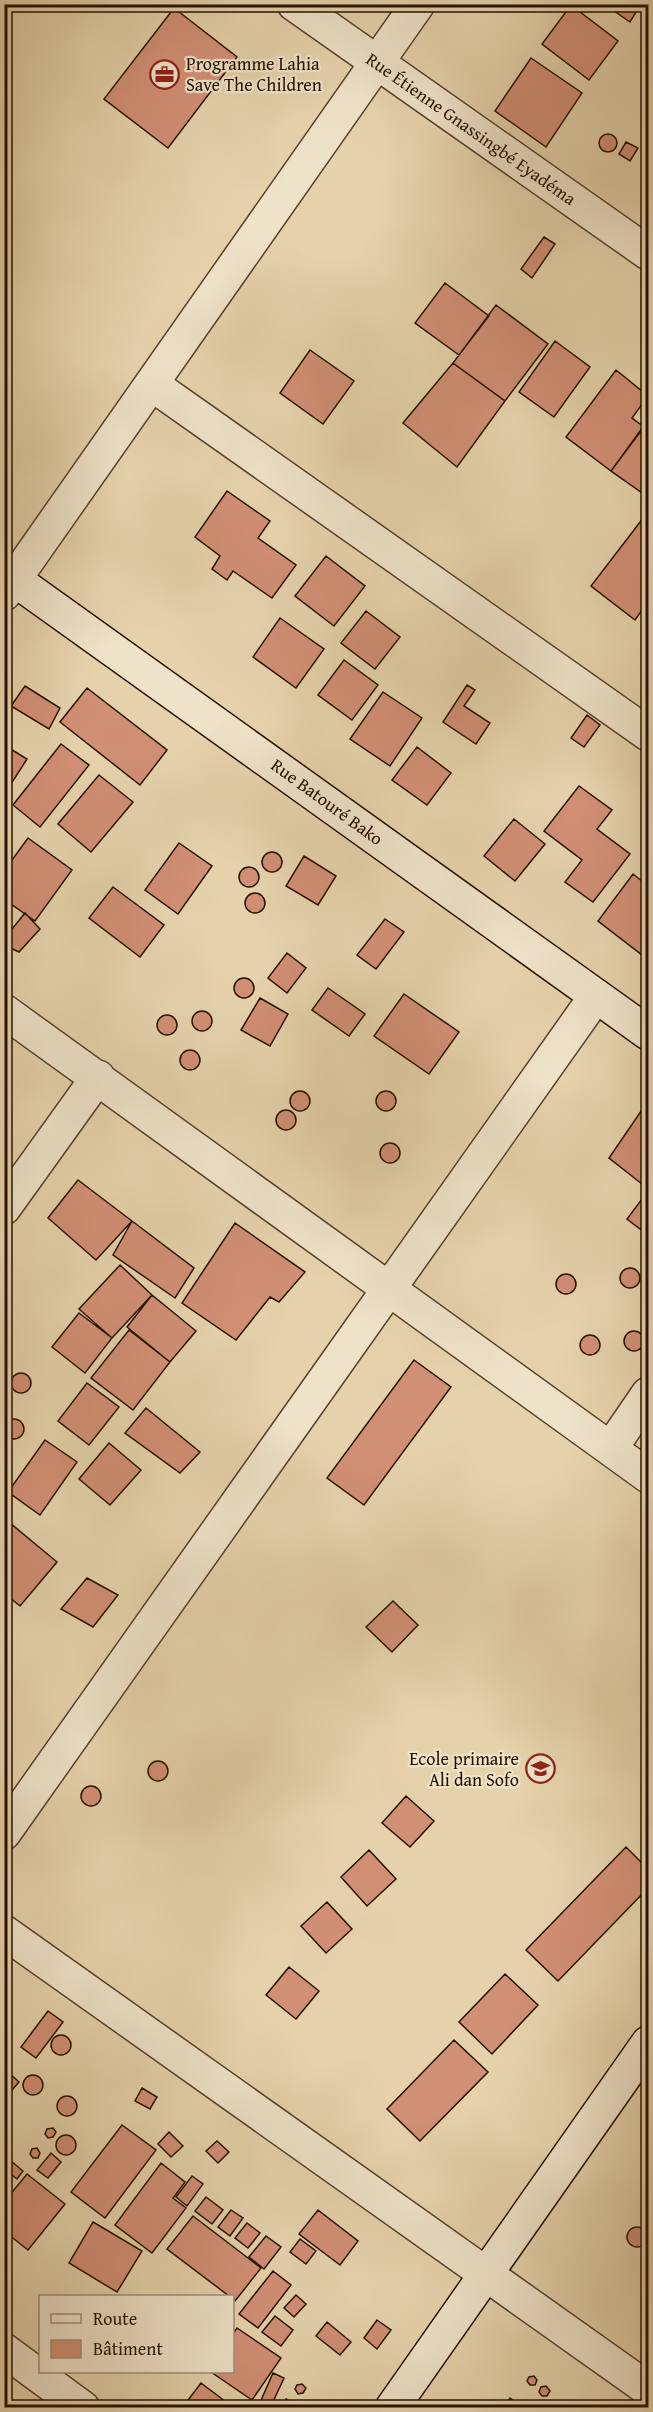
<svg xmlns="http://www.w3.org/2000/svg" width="653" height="2412" viewBox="0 0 653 2412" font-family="'Gentium Book Plus',serif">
  <rect width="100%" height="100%" fill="#e5d2ab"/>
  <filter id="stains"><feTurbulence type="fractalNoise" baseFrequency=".00333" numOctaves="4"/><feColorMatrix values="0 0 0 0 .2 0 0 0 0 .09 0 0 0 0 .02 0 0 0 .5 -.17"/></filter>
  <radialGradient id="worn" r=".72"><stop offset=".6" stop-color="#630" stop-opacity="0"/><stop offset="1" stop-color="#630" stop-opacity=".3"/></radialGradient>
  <path fill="#d18f75" stroke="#261000" stroke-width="1.5" d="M604,4H641L630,22Z
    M571,5L618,41L589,80L542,44Z
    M174,8L237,57L168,148L104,99Z
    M531,58L582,93L546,147L495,111Z
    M599 143a9 9 0 1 1 18 0a9 9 0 1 1-18 0Z
    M626,142L638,148L630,161L619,154Z
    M544,237L555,244L532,278L521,269Z
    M445,283L489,316L459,355L415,323Z
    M496,305L548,344L505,401L453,363Z
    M555,341L590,367L554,417L519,392Z
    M310,350L354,381L323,424L280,393Z
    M453,363L505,401L457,467L403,423Z
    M616,370L648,396L632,418L644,427L611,471L566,437Z
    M648,420V497L611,471Z
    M227,491L270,521L258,538L296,565L272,598L233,571L227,580L212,569L220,556L195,537Z
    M647,513L648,602L635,620L591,586Z
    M326,556L365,586L334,626L295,596Z
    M366,611L400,637L375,669L341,643Z
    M280,618L324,649L296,688L253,657Z
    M344,660L378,685L352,720L318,695Z
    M467,685L475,690L464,706L490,723L476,744L443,722Z
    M25,686L60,708L49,729L11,706Z
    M87,688L167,750L140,785L60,722Z
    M383,692L422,718L390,766L350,739Z
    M587,715L600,725L584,747L571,738Z
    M61,744L89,765L40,827L13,805Z
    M4,745L27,759L4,795Z
    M417,747L451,773L427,805L392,780Z
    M99,775L133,802L91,852L58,824Z
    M579,786L612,810L597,829L630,854L593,902L565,882L582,860L544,831Z
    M514,819L545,844L515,881L484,856Z
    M28,838L72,870L35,921L4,899V871Z
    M179,843L212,866L178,914L145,890Z
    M262 862a10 10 0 1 1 20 0a10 10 0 1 1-20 0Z
    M304,856L336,876L318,905L286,886Z
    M239 877a10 10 0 1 1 20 0a10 10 0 1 1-20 0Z
    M633,874L648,886V954L646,958L598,921Z
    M113,887L164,925L140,957L89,918Z
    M245 903a10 10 0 1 1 20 0a10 10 0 1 1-20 0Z
    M25,913L40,929L19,952L4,945V939Z
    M385,919L404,932L376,969L357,955Z
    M287,953L306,968L287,993L268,978Z
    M234 988a10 10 0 1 1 20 0a10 10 0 1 1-20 0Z
    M328,988L365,1014L349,1036L312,1010Z
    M404,994L459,1032L429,1074L374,1036Z
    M260,998L288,1014L270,1046L241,1030Z
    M192 1021a10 10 0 1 1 20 0a10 10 0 1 1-20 0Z
    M157 1025a10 10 0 1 1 20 0a10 10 0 1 1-20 0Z
    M180 1060a10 10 0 1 1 20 0a10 10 0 1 1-20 0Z
    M376 1101a10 10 0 1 1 20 0a10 10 0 1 1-20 0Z
    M290 1101a10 10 0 1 1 20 0a10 10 0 1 1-20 0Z
    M648,1101V1175L642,1184L609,1158Z
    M276 1120a10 10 0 1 1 20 0a10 10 0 1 1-20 0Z
    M380 1153a10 10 0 1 1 20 0a10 10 0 1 1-20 0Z
    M78,1180L132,1221L96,1260L48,1218Z
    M648,1191V1235L627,1219Z
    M132,1221L194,1268L175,1298L113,1255Z
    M235,1223L305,1272L279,1302L270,1297L236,1340L182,1303Z
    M120,1265L152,1295L112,1338L79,1309Z
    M620 1278a10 10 0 1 1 20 0a10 10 0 1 1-20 0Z
    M556 1284a10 10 0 1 1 20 0a10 10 0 1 1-20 0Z
    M152,1295L196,1331L170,1362L127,1327Z
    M79,1313L112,1338L85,1373L52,1347Z
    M129,1330L170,1362L133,1410L91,1378Z
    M624 1341a10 10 0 1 1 20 0a10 10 0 1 1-20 0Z
    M580 1345a10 10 0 1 1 20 0a10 10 0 1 1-20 0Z
    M414,1360L451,1387L364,1505L327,1478Z
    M11 1383a10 10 0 1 1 20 0a10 10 0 1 1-20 0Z
    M87,1383L119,1407L89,1445L58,1421Z
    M146,1408L200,1452L180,1473L125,1433Z
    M4 1429a10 10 0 1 1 20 0a10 10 0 1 1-20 0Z
    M45,1440L77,1462L40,1515L8,1492Z
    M109,1443L141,1470L110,1505L79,1479Z
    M4,1518L57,1562L20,1606L4,1593Z
    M87,1578L118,1595L93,1627L61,1609Z
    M393,1601L418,1625L392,1652L366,1627Z
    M148 1771a10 10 0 1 1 20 0a10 10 0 1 1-20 0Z
    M81 1796a10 10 0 1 1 20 0a10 10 0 1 1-20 0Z
    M406,1796L434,1821L410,1847L382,1823Z
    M626,1847L648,1869V1888L558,1981L526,1950Z
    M369,1850L396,1879L367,1906L341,1877Z
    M327,1902L352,1929L326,1953L301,1926Z
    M289,1967L319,1991L296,2019L266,1995Z
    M505,1974L538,2005L492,2054L459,2022Z
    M48,2011L63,2022L36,2058L21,2047Z
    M51 2045a10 10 0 1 1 20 0a10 10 0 1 1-20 0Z
    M454,2040L488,2072L420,2141L387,2109Z
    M7,2071L19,2082L6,2097L4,2074Z
    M23 2085a10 10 0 1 1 20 0a10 10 0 1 1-20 0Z
    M142,2088L157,2097L150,2109L135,2101Z
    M57 2106a10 10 0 1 1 20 0a10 10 0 1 1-20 0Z
    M122,2125L156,2150L105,2218L71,2192Z
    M53,2128L56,2132L53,2137L48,2138L45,2134L47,2129Z
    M169,2132L183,2146L171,2157L158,2144Z
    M56 2145a10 10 0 1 1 20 0a10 10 0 1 1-20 0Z
    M217,2141L229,2152L218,2163L206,2151Z
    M37,2148L40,2153L38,2158H33L30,2154L32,2149Z
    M51,2153L61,2162L48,2178L37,2170Z
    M4,2155L23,2171L17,2179L4,2169Z
    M161,2163L185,2182L173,2198L186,2208L152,2253L115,2225Z
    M27,2174L65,2204L28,2250L4,2231V2202Z
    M192,2176L203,2184L187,2206L176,2197Z
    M206,2197L223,2210L212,2224L195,2211Z
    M231,2210L243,2218L230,2236L218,2227Z
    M318,2210L358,2241L340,2265L299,2234Z
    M193,2216L261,2268L235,2301L232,2296H229L167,2249Z
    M93,2222L142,2251L117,2292L69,2263Z
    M247,2223L260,2233L248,2248L235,2238Z
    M627 2237a10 10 0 1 1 20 0a10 10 0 1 1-20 0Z
    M266,2236L281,2247L264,2269L249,2257Z
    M300,2239L316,2251L306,2264L290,2252Z
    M273,2271L291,2285L258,2328L239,2314Z
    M296,2295L306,2304L294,2317L284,2308Z
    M275,2316L293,2330L281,2346L262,2332Z
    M377,2320L391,2330L377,2349L364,2338Z
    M327,2322L351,2342L340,2355L316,2336Z
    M237,2328L281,2358L252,2400L211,2372H232V2335Z
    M273,2373L284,2378L270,2408H265L259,2405Z
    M534,2376L537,2380L535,2385H530L527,2381L529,2377Z
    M201,2383L234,2408H182Z
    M302,2384L306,2388L303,2393L298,2394L295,2389L297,2385Z
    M546,2386L550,2391L547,2396H542L539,2392L541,2387Z
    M510,2398L524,2408H503Z
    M286,2399L300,2408H281Z"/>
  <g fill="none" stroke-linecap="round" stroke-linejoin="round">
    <defs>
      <path id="street" d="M294,4L648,253
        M153,385L648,734
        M4,594L418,4
        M4,1011L648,1476
        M4,1208L98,1077
        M611,1448L648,1394
        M4,1833L596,996
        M4,1932L648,2389
        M4,2350L83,2408"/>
      <path id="secondary" d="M4,572L648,1033
        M392,2408L648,2043"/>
    </defs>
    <use href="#street" stroke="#56402b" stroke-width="36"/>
    <use href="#secondary" stroke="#261000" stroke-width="36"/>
    <use href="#street" stroke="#eee2c8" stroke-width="33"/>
    <use href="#secondary" stroke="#eee2c8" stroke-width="33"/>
  </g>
  <defs>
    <symbol id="office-ring" viewBox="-11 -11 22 22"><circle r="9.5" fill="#eee2c8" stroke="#8f2418" stroke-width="1.5"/><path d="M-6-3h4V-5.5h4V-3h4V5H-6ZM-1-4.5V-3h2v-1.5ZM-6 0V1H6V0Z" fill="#8f2418"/></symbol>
    <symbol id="school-ring" viewBox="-11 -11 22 22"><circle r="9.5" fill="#eee2c8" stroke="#8f2418" stroke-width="1.5"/><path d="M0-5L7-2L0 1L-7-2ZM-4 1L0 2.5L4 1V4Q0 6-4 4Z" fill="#8f2418"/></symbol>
  </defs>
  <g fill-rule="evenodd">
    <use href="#office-ring" x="148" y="58" width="33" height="33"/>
    <use href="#school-ring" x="524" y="1752" width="33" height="33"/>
  </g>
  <g text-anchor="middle" stroke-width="4.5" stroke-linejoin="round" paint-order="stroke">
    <g font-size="18" fill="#261000" stroke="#eee2c8" text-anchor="start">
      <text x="186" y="70">Programme Lahia<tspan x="186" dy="21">Save The Children</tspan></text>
      <text x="519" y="1765" text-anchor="end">Ecole primaire<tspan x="519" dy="21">Ali dan Sofo</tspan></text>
    </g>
    <g font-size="18" fill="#261000" stroke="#eee2c8">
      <text transform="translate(471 129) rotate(35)" y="6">Rue Étienne Gnassingbé Eyadéma</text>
      <text transform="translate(327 802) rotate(36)" y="6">Rue Batouré Bako</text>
    </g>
  </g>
  <rect width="653" height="2412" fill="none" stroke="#e5d2ab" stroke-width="24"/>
  <rect x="6" y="6" width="641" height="2400" fill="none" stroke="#261000" stroke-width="3"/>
  <rect x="12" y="12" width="629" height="2388" fill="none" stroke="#261000" stroke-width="1.5"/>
  <rect x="39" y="2295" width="195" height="78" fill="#eee2c8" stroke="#9e8e78" stroke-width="1.5"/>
  <rect x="51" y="2314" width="30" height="9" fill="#eee2c8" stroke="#9e8e78" stroke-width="1.5"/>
  <text x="93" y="2325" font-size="18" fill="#261000">Route</text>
  <rect x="51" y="2340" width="30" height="18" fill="#d18f75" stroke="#9e8e78" stroke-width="1.5"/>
  <text x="93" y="2355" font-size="18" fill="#261000">Bâtiment</text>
  <rect width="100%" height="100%" filter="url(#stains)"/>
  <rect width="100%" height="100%" fill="url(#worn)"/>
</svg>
